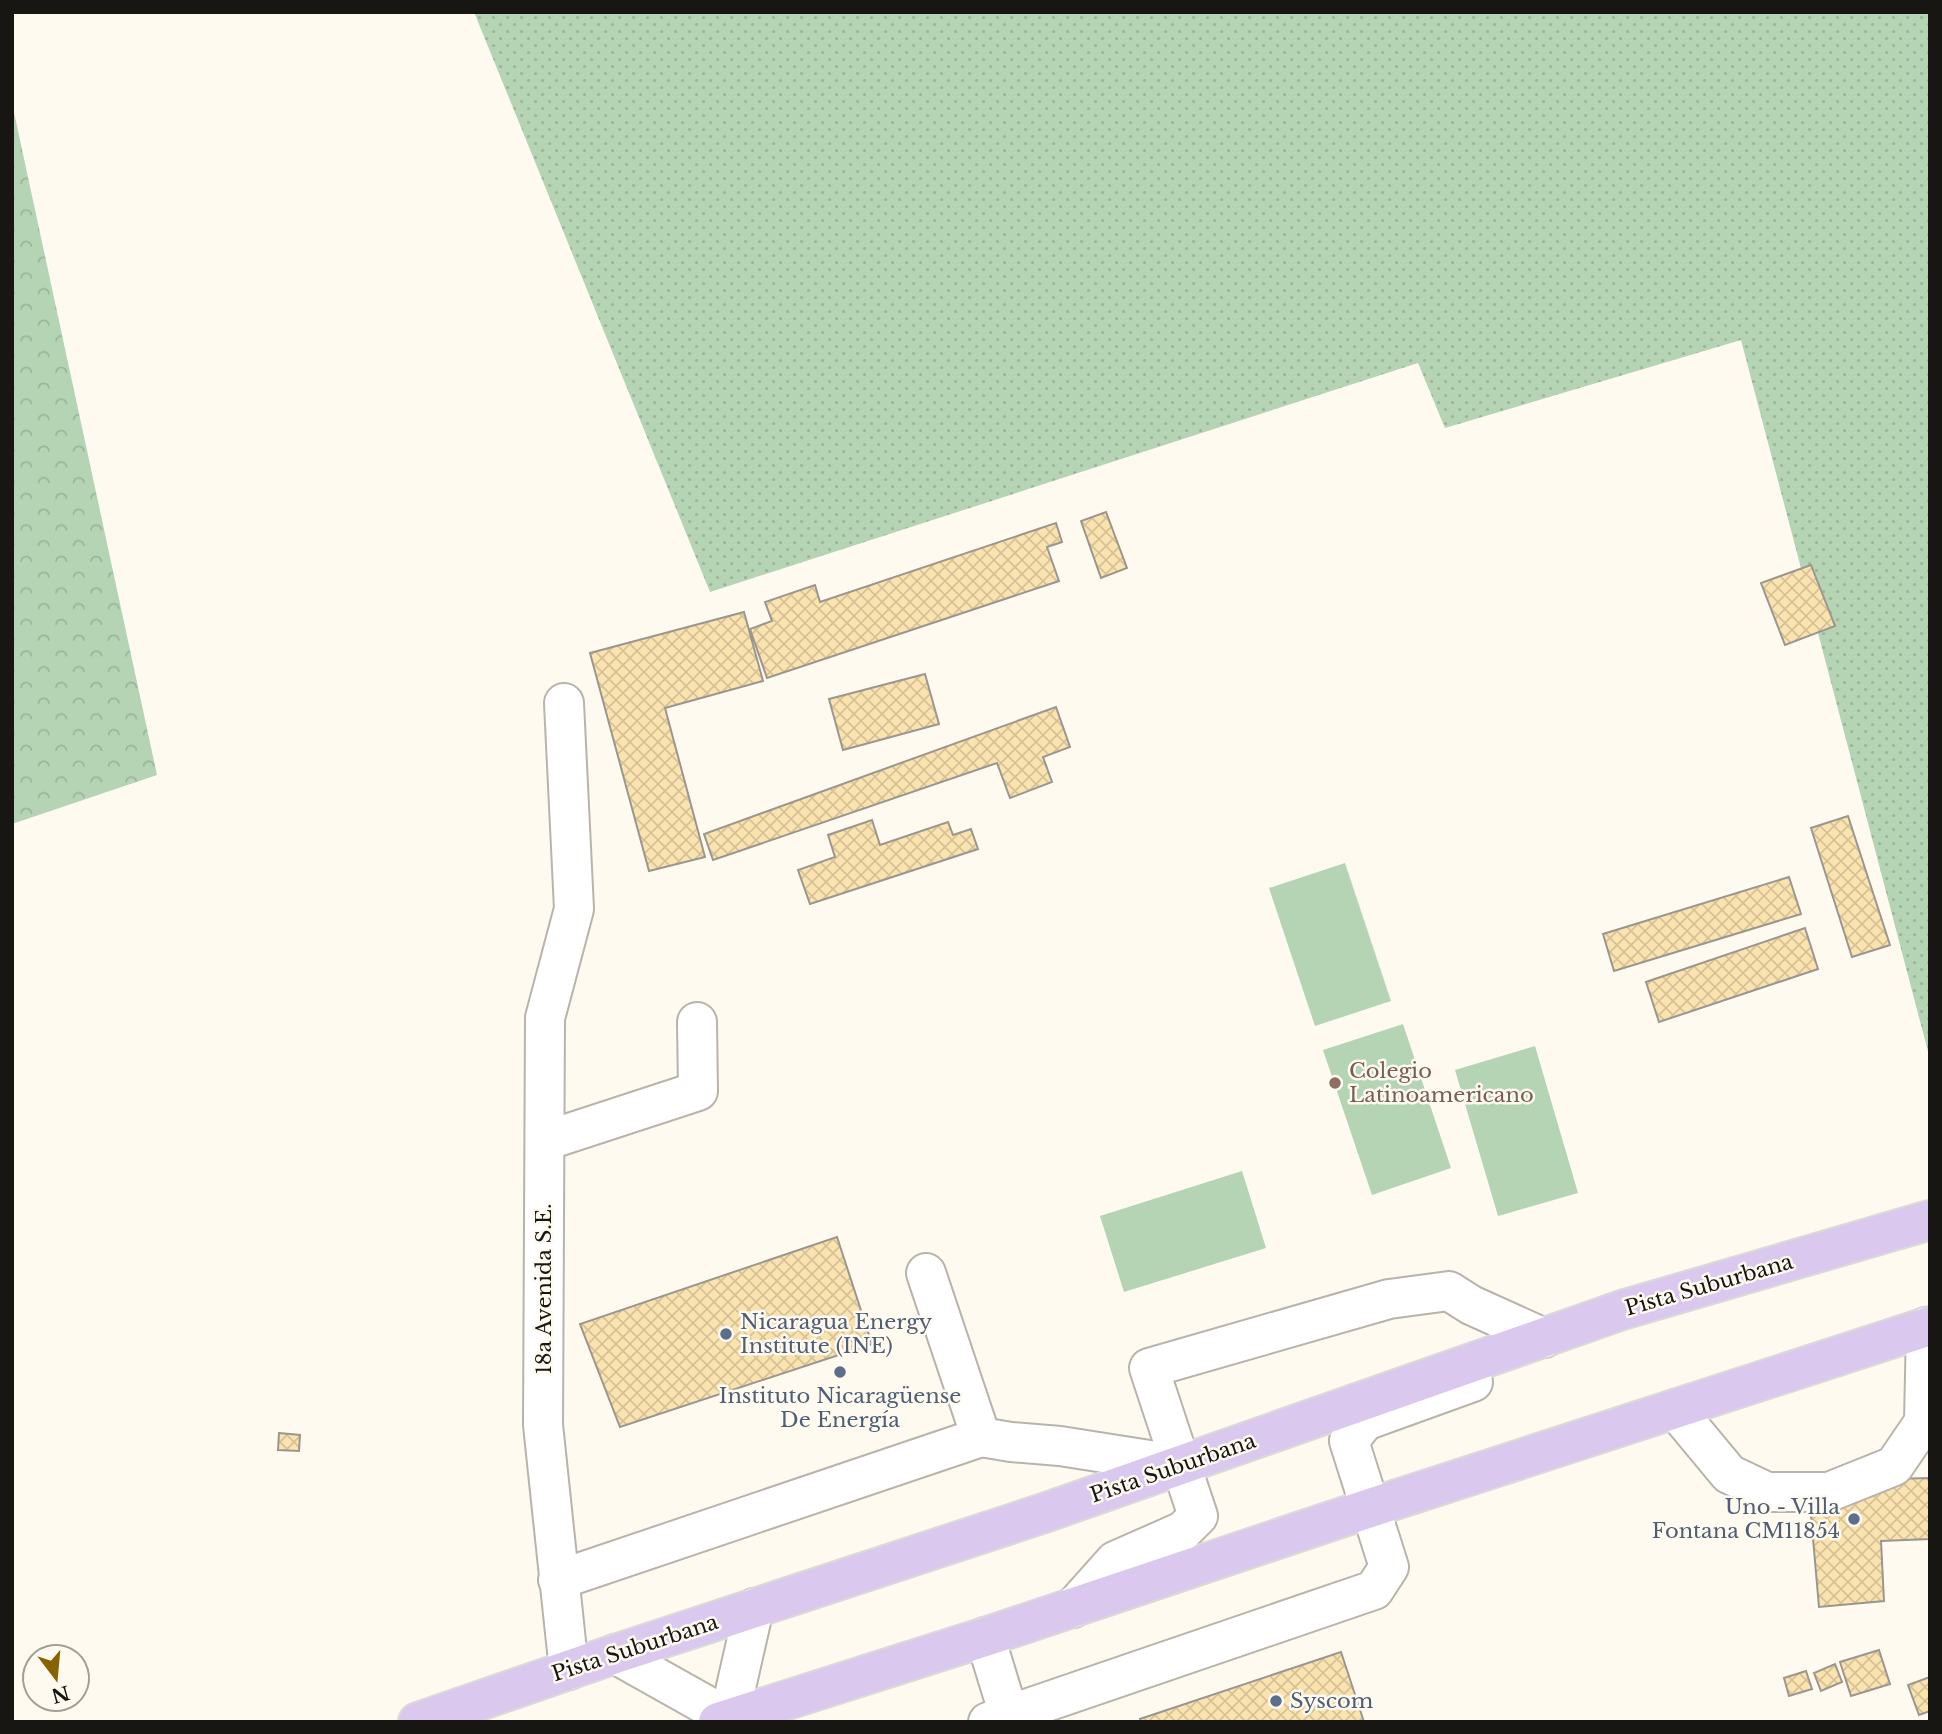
<svg xmlns="http://www.w3.org/2000/svg" width="1942" height="1734" viewBox="0 0 1942 1734" font-family="'Libre Baskerville',serif">
  <defs>
    <pattern id="grass-dots" width="8" height="8" patternUnits="userSpaceOnUse" patternTransform="scale(1.75)"><rect width="8" height="8" fill="#b4d4b4"/><path d="M2 2h.1M6 6h.1" fill="none" stroke="#9ab59a" stroke-width="1.8" stroke-linecap="round"/></pattern>
    <pattern id="forest-crowns" width="20" height="18" patternUnits="userSpaceOnUse" patternTransform="scale(1.75)"><rect width="20" height="18" fill="#b4d4b4"/><path d="M2 6a3 3 0 1 1 6 0M12 15a3 3 0 1 1 6 0" fill="none" stroke="#9ab59a"/></pattern>
    <pattern id="building-cross-hatch" width="8" height="8" patternUnits="userSpaceOnUse" patternTransform="scale(1.75)"><rect width="8" height="8" fill="#fbe3b0"/><path d="M0 0l8 8M0 8l8-8" fill="none" stroke="#d6c296"/></pattern>
  </defs>
  <rect width="100%" height="100%" fill="#fefaf0"/>
  <path fill="url(#grass-dots)" d="M474,12H1930V1059L1741,340L1445,428L1418,363L710,592Z"/>
  <path fill="url(#forest-crowns)" d="M12,103L157,775L12,824Z"/>
  <path fill="#b4d4b4" d="M1345,863L1391,1001L1315,1026L1269,888Z
    M1403,1024L1451,1168L1372,1195L1323,1050Z
    M1535,1046L1578,1193L1498,1216L1455,1070Z
    M1242,1171L1266,1248L1124,1292L1100,1216Z"/>
  <path fill="url(#building-cross-hatch)" stroke="#9b978e" stroke-width="2" d="M1106,512L1127,568L1101,578L1081,521Z
    M1056,523L1062,542L1047,547L1059,581L767,678L750,629L772,621L765,602L815,585L820,602Z
    M1811,565L1835,626L1785,645L1761,583Z
    M744,612L763,681L665,708L705,857L649,871L590,653Z
    M925,674L939,724L843,750L829,699Z
    M1056,707L1070,747L1043,757L1052,782L1010,798L997,763L713,860L704,834Z
    M1848,816L1890,945L1852,957L1811,828Z
    M872,820L880,845L948,822L953,835L971,829L978,849L810,904L798,870L835,857L828,835Z
    M1789,877L1801,914L1614,971L1603,934Z
    M1805,928L1818,969L1659,1022L1646,982Z
    M837,1237L872,1344L620,1427L580,1324Z
    M279,1433L300,1435L299,1451L278,1450Z
    M1930,1478V1539L1881,1541L1884,1601L1819,1607L1808,1481Z
    M1879,1650L1890,1684L1851,1696L1840,1662Z
    M1341,1652L1364,1722H1141L1140,1719Z
    M1835,1664L1842,1682L1821,1691L1814,1673Z
    M1806,1671L1812,1689L1789,1696L1784,1678Z
    M1930,1677V1711L1919,1715L1908,1685Z"/>
  <g fill="none" stroke-linecap="round" stroke-linejoin="round">
    <defs>
      <path id="minor" d="M564,703L574,909L545,1018L543,1425L569,1670
        M545,1141L698,1091L697,1022
        M926,1273L981,1437
        M1675,1409L1729,1474L1767,1492H1829L1894,1466L1924,1422L1926,1327
        M1181,1465L1149,1368L1389,1299L1449,1291L1471,1305L1544,1338
        M558,1580L981,1437L1011,1442L1060,1446L1181,1465L1198,1516L1183,1531L1115,1561L1073,1608
        M985,1637L1009,1715
        M615,1654L729,1718
        M730,1722L729,1718L754,1608
        M988,1722L1374,1590L1389,1567L1349,1441L1365,1421L1473,1382"/>
      <path id="major" d="M418,1722L615,1654L1044,1513L1622,1310L1930,1220
        M718,1722L985,1637L1370,1508L1930,1326"/>
    </defs>
    <use href="#minor" stroke="#b8b4ab" stroke-width="42"/>
    <use href="#major" stroke="#dadad9" stroke-width="42"/>
    <use href="#minor" stroke="#fff" stroke-width="38"/>
    <use href="#major" stroke="#dac8ee" stroke-width="38"/>
  </g>
  <circle fill="#8d6e63" stroke="#fefaf0" stroke-width="2.5" cx="1335" cy="1083" r="7"/>
  <g fill="#5c6f8a" stroke="#fefaf0" stroke-width="2.5">
    <circle cx="726" cy="1334" r="7"/>
    <circle cx="840" cy="1372" r="7"/>
    <circle cx="1854" cy="1519" r="7"/>
    <circle cx="1276" cy="1701" r="7"/>
  </g>
  <g text-anchor="middle" stroke-width="5" stroke-linejoin="round" paint-order="stroke">
    <g font-size="21" fill="#785e54" stroke="#fefaf0" text-anchor="start">
      <text x="1349" y="1078">Colegio<tspan x="1349" dy="24">Latinoamericano</tspan></text>
    </g>
    <g font-size="21" fill="#171612" stroke="#fefaf0">
      <text transform="translate(1709 1285) rotate(-16)" y="7">Pista Suburbana</text>
      <text transform="translate(544 1289) rotate(-90)" y="7">18a Avenida S.E.</text>
      <text transform="translate(1173 1468) rotate(-19)" y="7">Pista Suburbana</text>
      <text transform="translate(635 1648) rotate(-18)" y="7">Pista Suburbana</text>
    </g>
    <g font-size="21" fill="#4e5e75" stroke="#fefaf0" text-anchor="start">
      <text x="740" y="1329">Nicaragua Energy<tspan x="740" dy="24">Institute (INE)</tspan></text>
      <text x="840" y="1403" text-anchor="middle">Instituto Nicaragüense<tspan x="840" dy="24">De Energía</tspan></text>
      <text x="1840" y="1514" text-anchor="end">Uno - Villa<tspan x="1840" dy="24">Fontana CM11854</tspan></text>
      <text x="1290" y="1708">Syscom</text>
    </g>
  </g>
  <rect width="1942" height="1734" fill="none" stroke="#171612" stroke-width="28"/>
  <g transform="translate(56 1678) rotate(164)"><circle r="33" fill="#fefaf0" stroke="#a29f97" stroke-width="2"/>
  <path d="M0-5L12 26L0 18L-12 26Z" fill="#876200"/>
  <text y="-10" font-size="19" font-weight="bold" text-anchor="middle" fill="#171612">N</text>
  </g>
</svg>
